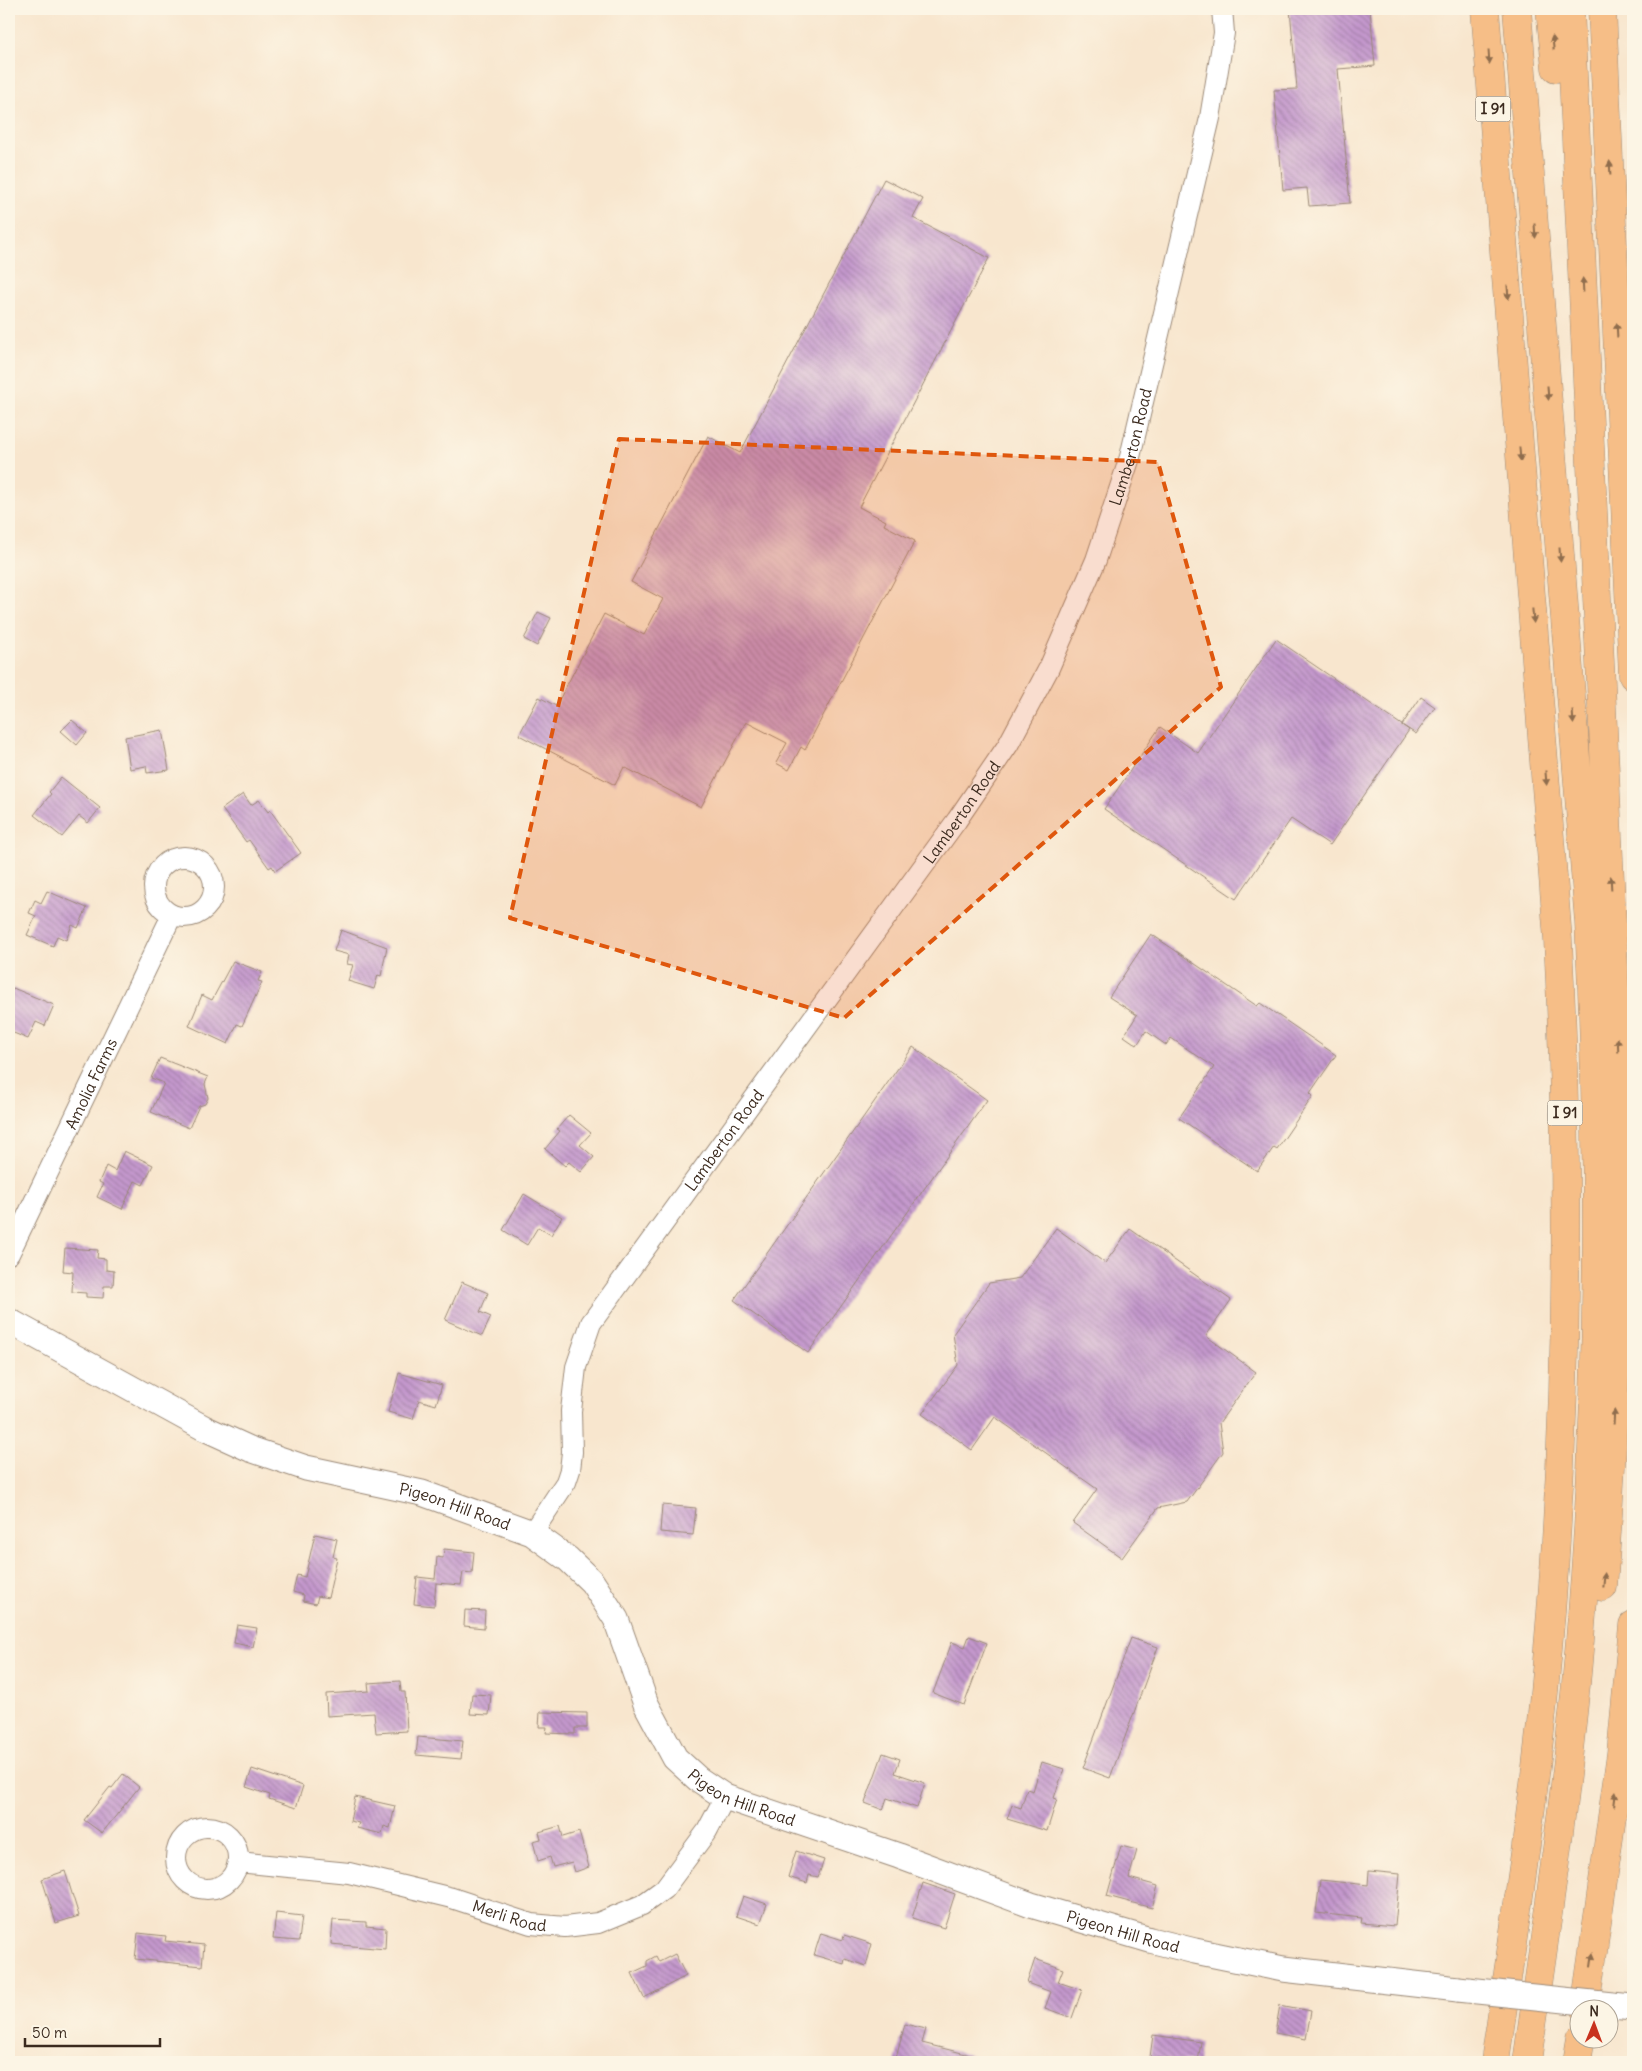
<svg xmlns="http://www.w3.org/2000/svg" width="1642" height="2071" viewBox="0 0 1642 2071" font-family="Delius,sans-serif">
  <defs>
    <pattern id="building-back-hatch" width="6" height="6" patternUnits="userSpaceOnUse" patternTransform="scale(1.25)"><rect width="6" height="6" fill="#c498cd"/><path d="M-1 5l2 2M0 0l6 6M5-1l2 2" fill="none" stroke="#a07ca6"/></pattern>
  </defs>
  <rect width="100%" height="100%" fill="#fcf5e5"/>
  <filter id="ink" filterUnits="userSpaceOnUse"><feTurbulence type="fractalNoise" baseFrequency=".02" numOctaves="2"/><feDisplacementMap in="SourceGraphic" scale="10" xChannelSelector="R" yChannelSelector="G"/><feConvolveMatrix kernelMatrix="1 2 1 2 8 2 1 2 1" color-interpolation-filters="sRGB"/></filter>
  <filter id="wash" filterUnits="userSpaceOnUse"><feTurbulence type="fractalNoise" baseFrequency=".0096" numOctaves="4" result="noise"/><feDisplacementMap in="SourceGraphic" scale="20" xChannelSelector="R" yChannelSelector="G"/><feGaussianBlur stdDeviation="1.12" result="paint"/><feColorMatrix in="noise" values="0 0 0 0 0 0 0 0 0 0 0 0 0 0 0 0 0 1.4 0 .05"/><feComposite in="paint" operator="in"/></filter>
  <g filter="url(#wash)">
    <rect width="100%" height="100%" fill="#f8e6ce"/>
    <g id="blocks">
      <path fill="url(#building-back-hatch)" d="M1290,9H1370L1375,66L1338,69L1350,203L1309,206L1307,188L1283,190L1274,90L1297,89Z
        M884,179L923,199L913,218L989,258L859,507L886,521L884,525L915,541L805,750L801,747L789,770L776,763L787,743L746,722L701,807L624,767L615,785L519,735L539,697L556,706L604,614L644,635L663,599L631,582L708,436L740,453Z
        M538,612L551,618L537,646L524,639Z
        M1276,639L1409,730L1330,845L1291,819L1236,899L1104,809L1160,727L1198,753Z
        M1421,697L1435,707L1416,734L1402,725Z
        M72,720L87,733L77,745L61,731Z
        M162,730L169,770L147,773L146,766L130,769L125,737Z
        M61,777L100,808L88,823L79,816L62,837L34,815L51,794L49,792Z
        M243,794L251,805L259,800L268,812L270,810L301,853L275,871L272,866L269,868L249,840L246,842L222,809Z
        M47,891L87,908L78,928L72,925L66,940L57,936L53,946L27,935L36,916L29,913L35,900L41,903Z
        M341,930L387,947L381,976L378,975L374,989L348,981L353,965L347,964L349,955L334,951Z
        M1151,934L1257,1006L1260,1003L1336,1055L1310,1093L1313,1096L1277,1149L1274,1147L1257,1171L1179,1118L1214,1067L1171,1038L1166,1045L1146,1031L1137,1045L1124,1036L1137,1015L1109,997Z
        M233,961L262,972L258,981L262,982L242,1026L237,1024L228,1044L189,1026L202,995L212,1000Z
        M13,988L54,1005L45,1026L36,1022L28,1039L9,1031V998Z
        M913,1047L987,1100L808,1353L734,1300Z
        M160,1058L208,1077L205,1084L208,1098L205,1104L199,1106L189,1128L151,1112L164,1083L151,1078Z
        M569,1115L591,1133L580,1145L594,1157L581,1172L569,1162L565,1166L545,1149L560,1131L557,1129Z
        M124,1151L153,1165L143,1185L135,1181L122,1209L97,1197L103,1184L99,1182L106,1166L115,1171Z
        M524,1194L562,1217L551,1235L538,1227L527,1245L503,1230Z
        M1056,1228L1105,1263L1130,1229L1231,1300L1206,1336L1256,1372L1219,1423L1223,1452L1187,1502L1158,1508L1122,1558L1073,1523L1097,1489L995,1417L972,1450L922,1414L958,1365L953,1334L989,1283L1020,1278Z
        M65,1248L98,1250L97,1258L106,1259V1270L114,1271L113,1286H104L103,1298L86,1297V1293L72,1292L73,1272L63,1271Z
        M462,1282L488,1293L480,1312L491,1317L482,1336L445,1320Z
        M399,1373L442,1385L436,1405L419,1400L413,1419L388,1412Z
        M662,1505L696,1508L693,1535L660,1532Z
        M315,1534L337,1539L333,1557L337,1558L328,1598L318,1596L316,1604L303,1601L304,1595L293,1592L297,1575L305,1577Z
        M444,1549L474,1552L472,1573L463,1572L461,1585L436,1583L434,1606L414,1604L417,1577L435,1579L437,1557L443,1558Z
        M465,1610L485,1611L484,1628L464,1626Z
        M237,1625L257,1628L253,1647L234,1643Z
        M969,1636L987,1643L964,1705L933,1693L952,1642L965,1647Z
        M1131,1638L1158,1647L1110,1778L1083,1768Z
        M400,1681L401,1692H405L407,1731L376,1733L374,1713L327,1716L326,1694L369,1691L368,1683Z
        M472,1694L491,1695L489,1715L470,1714Z
        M540,1712L587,1713V1728H575V1734L546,1733L547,1727H539Z
        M418,1737L463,1741L461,1759L416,1755Z
        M883,1753L900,1759L895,1773L925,1783L917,1808L887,1798L883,1810L865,1803Z
        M1042,1762L1064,1769L1054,1798L1057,1799L1047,1831L1007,1819L1012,1805L1021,1808L1027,1789L1033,1791Z
        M252,1769L303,1786L296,1808L269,1799L270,1795L246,1787Z
        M123,1774L139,1787L102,1833L84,1820L110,1787L112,1788Z
        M355,1797L395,1806L390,1828L384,1826L382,1834L357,1828L359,1823L350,1821Z
        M560,1826L563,1837L579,1832L589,1867L575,1872L572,1862L553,1867L550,1857L538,1861L533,1841L541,1839L539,1832Z
        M1121,1846L1137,1850L1129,1878L1158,1886L1152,1908L1107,1896Z
        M796,1851L824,1860L818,1877L809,1875L807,1883L788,1877Z
        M65,1871L79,1916L56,1923L42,1879Z
        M1369,1871L1400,1874L1395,1926L1361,1923L1362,1918L1316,1913L1320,1880L1368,1885Z
        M923,1883L955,1894L944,1928L912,1918Z
        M743,1896L767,1904L760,1924L736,1916Z
        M276,1913L302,1916L299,1941L273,1939Z
        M333,1920L366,1922V1926L386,1928L385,1949L331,1944Z
        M138,1933L166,1936L165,1941L204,1945L202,1966L135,1959Z
        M821,1933L843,1940L844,1935L872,1944L866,1966L845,1959L844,1964L814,1955Z
        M675,1954L686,1976L644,1998L632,1973L647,1966V1961L656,1956L659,1962Z
        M1035,1959L1063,1969L1058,1982L1082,1990L1072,2018L1045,2008L1051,1992L1027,1983Z
        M1280,2005L1311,2011L1306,2039L1275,2033Z
        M905,2024L926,2029L922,2043L978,2057V2062H895Z
        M1153,2035L1201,2042L1198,2062L1150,2057Z"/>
    </g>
  </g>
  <g filter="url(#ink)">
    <use href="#blocks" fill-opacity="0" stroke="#9a8876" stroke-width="1"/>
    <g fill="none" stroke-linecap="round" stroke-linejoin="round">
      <defs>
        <g id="minor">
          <circle cx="184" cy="887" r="30"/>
          <path id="s1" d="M9,1254L172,915"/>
          <path id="s2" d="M532,1533L566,1482L570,1470L572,1452L571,1411L576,1367L591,1323L957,820L1008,745L1049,668L1096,560L1130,457L1210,118L1224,33L1222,9"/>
          <circle cx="207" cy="1858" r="31"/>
          <path id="s3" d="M238,1862L349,1873L452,1898L531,1924L565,1927L598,1923L642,1905L664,1889L707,1831L725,1797"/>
        </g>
        <g id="tertiary">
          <path id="s4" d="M9,1321L204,1428L250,1449L306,1468L422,1493L532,1533L568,1559L592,1582L616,1619L646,1704L675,1758L698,1779L725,1797L899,1856L1031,1905L1150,1940L1195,1951L1283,1969L1458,1989"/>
        </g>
        <path id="motorway" d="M1485,9L1558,940C1571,1195 1568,1449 1543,1703C1531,1823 1512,1943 1495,2062
          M1517,9L1589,923C1601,1162 1600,1401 1580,1640C1568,1782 1547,1922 1527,2062
          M1550,9L1556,68
          M1570,9L1618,1055C1621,1233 1617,1410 1603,1587
          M1602,9L1633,676
          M1585,2008L1621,1753L1633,1625
          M1577,2062L1581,2038"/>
      </defs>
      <use href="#minor" stroke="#9a8876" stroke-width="22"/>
      <use href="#tertiary" stroke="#9a8876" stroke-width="27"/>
      <use href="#motorway" stroke="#9a8876" stroke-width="29"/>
      <use href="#minor" stroke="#fff" stroke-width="20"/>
      <use href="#tertiary" stroke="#fff" stroke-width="25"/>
      <use href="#motorway" stroke="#f6be87" stroke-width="28"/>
      <defs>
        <path id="tertiary-bridge" d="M1458,1989L1632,2007"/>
      </defs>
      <use href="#tertiary-bridge" stroke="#9a8876" stroke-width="27" stroke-linecap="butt"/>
      <use href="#tertiary-bridge" stroke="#fff" stroke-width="25"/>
    </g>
    <defs><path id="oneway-solid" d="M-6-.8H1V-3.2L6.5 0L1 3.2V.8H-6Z" transform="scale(1.25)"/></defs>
    <g fill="#8f6d4d">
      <use href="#oneway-solid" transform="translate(1553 43) rotate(-96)"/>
      <use href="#oneway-solid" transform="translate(1489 57) rotate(86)"/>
      <use href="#oneway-solid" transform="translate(1610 168) rotate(-93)"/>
      <use href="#oneway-solid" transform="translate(1535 231) rotate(86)"/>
      <use href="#oneway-solid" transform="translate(1583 285) rotate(-93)"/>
      <use href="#oneway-solid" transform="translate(1508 292) rotate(85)"/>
      <use href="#oneway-solid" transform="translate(1617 330) rotate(-93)"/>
      <use href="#oneway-solid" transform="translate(1548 393) rotate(86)"/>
      <use href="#oneway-solid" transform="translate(1520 454) rotate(85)"/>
      <use href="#oneway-solid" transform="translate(1560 555) rotate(86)"/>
      <use href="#oneway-solid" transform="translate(1533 616) rotate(85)"/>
      <use href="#oneway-solid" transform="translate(1573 717) rotate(86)"/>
      <use href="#oneway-solid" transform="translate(1546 778) rotate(85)"/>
      <use href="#oneway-solid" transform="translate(1611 883) rotate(-93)"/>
      <use href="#oneway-solid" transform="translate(1618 1045) rotate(-92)"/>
      <use href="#oneway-solid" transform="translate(1614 1417) rotate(-87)"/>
      <use href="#oneway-solid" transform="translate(1604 1580) rotate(-85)"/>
      <use href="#oneway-solid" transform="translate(1615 1799) rotate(-83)"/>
      <use href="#oneway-solid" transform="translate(1592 1960) rotate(-82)"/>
    </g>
  </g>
  <path fill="#df570d" fill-opacity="0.2" stroke="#df570d" stroke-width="4" stroke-dasharray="10 6" stroke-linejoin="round" d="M619,439L1158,462L1221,687L844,1018L510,918Z"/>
  <g text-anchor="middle" stroke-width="4" stroke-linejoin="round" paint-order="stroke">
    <g fill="#fcf5e5" stroke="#75675a" stroke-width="1">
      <rect x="1475.5" y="96.5" width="35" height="25" rx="4"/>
      <rect x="1547.5" y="1100.5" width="35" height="25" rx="4"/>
    </g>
    <g font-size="15" font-weight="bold" fill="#3b2a1e">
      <text x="1493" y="114">I 91</text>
      <text x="1565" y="1118">I 91</text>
    </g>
    <g font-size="16" fill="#3b2a1e" stroke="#fcf5e5">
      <text dy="6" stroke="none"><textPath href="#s2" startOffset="1260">Lamberton Road</textPath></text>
      <text dy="6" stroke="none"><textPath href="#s2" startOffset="855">Lamberton Road</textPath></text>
      <text dy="6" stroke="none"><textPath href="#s1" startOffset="189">Amolia Farms</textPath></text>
      <text dy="6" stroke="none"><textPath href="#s2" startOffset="450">Lamberton Road</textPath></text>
      <text dy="6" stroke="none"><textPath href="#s4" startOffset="486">Pigeon Hill Road</textPath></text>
      <text dy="6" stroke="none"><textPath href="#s4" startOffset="920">Pigeon Hill Road</textPath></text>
      <text dy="6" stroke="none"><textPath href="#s3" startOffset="278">Merli Road</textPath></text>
      <text dy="6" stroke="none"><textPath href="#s4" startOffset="1325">Pigeon Hill Road</textPath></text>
    </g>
  </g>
  <rect width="1642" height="2071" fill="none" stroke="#fcf5e5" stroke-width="30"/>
  <g transform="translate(1594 2024) rotate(1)"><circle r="24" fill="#fcf5e5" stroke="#afa495"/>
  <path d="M0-4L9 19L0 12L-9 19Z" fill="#c8321e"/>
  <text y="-8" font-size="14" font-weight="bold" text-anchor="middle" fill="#3b2a1e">N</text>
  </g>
  <path d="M25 2038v8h135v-8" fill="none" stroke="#3b2a1e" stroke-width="2.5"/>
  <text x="32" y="2038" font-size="15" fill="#3b2a1e" stroke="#fcf5e5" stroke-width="4" paint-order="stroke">50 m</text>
</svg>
